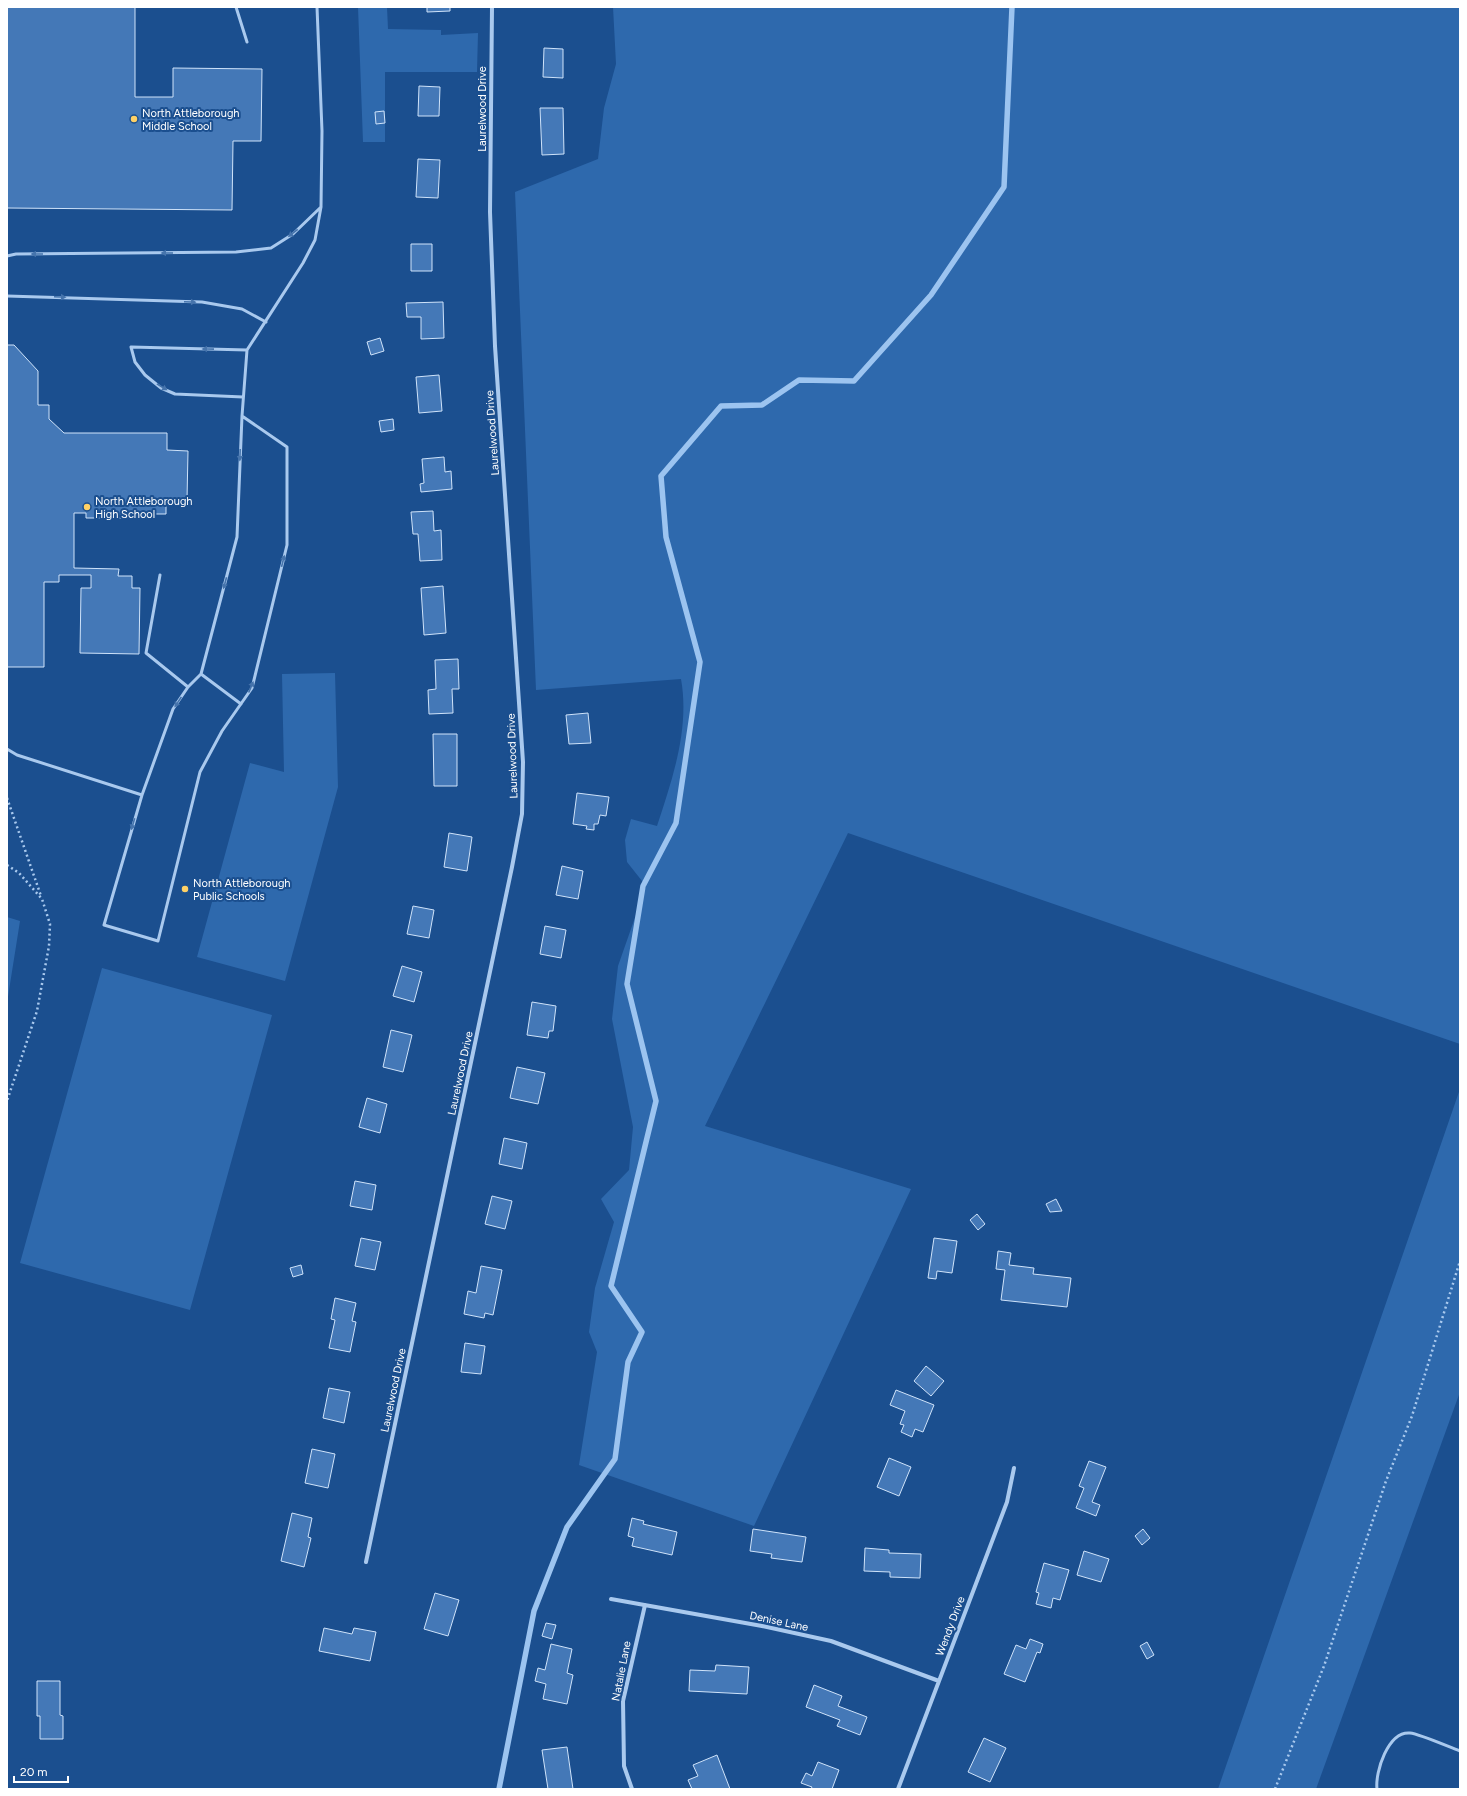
<svg xmlns="http://www.w3.org/2000/svg" width="1467" height="1796" viewBox="0 0 1467 1796" font-family="Figtree,sans-serif">
  <rect width="100%" height="100%" fill="#1b4f8f"/>
  <path fill="#2e69ad" d="M358,7H387L388,29L441,30V35L478,33L477,72H385V142H363Z
    M613,7H1460V1044L848,833L705,1126L911,1189L754,1526L579,1465L597,1352L589,1332L595,1288L614,1222L601,1199L629,1170L633,1127L612,1019L618,966L646,886L627,862L625,840L631,819L657,826C672,780 690,729 681,679L536,690L515,192L598,159L604,108L616,64Z
    M335,673L338,787L285,981L197,957L250,763L284,772L282,674Z
    M7,917L20,921L7,1003Z
    M102,968L272,1015L190,1310L20,1263Z
    M1460,1089V1392L1316,1789H1218Z"/>
  <g fill="none" stroke-linecap="round" stroke-linejoin="round">
    <path stroke="#9cc4f0" stroke-width="5.5" d="M499,1789L534,1611L567,1527L615,1459L628,1362L642,1332L611,1286L656,1101L627,984L643,886L676,823L700,662L666,537L661,476L721,406L762,405L799,380L854,381L931,295L1004,187L1012,7"/>
  </g>
  <path fill="#4478b7" stroke="#cfe3fa" d="M7,7H135V97H173V68L262,69L261,141H233L232,210L7,208Z
    M427,7H450V11L427,12Z
    M544,48L563,49V78L543,77Z
    M419,86L440,87L439,116H418Z
    M540,108H563L564,154L542,155Z
    M384,111L385,123L376,124L375,112Z
    M418,159L440,160L438,198L416,197Z
    M411,244H432V271H411Z
    M443,302L444,338L421,339V317H407L406,303Z
    M380,338L384,351L371,355L367,342Z
    M7,345H14L38,371V405H49V419L64,433H167V450L188,451L187,500H166V514H155V518H86V513H74V568L119,569L118,576H132V588H140L139,654L80,653L81,588H91V575H59V582H44V667H7Z
    M439,375L442,411L419,413L416,377Z
    M393,419L394,430L381,432L379,421Z
    M444,457L445,472L451,471L452,489L421,492L420,484L424,483L422,459Z
    M433,511L434,531L441,530L442,560L420,561L418,534H413L411,512Z
    M443,586L446,633L424,635L421,588Z
    M458,659L459,689H452L453,713L429,714L428,690L436,689L435,660Z
    M588,713L591,743L569,744L566,715Z
    M433,734H457V786H434Z
    M577,793L609,797L606,816L600,815L598,824H594V830L586,829L587,826L573,824Z
    M449,833L472,837L467,871L444,867Z
    M562,866L583,871L578,899L556,895Z
    M413,906L434,910L429,938L407,934Z
    M545,926L566,930L561,958L540,954Z
    M402,966L422,972L414,1002L393,996Z
    M532,1002L556,1006L553,1031H549L548,1038L527,1035Z
    M391,1030L412,1035L403,1072L383,1067Z
    M517,1067L545,1073L538,1104L510,1098Z
    M367,1098L387,1104L380,1133L359,1127Z
    M504,1138L527,1143L522,1169L499,1164Z
    M355,1181L376,1185L372,1210L350,1206Z
    M492,1196L512,1201L505,1229L485,1224Z
    M1056,1199L1062,1211L1050,1212L1046,1204Z
    M977,1214L985,1224L978,1230L970,1220Z
    M361,1238L381,1242L375,1270L355,1266Z
    M934,1238L957,1241L952,1273L937,1271L936,1279L928,1278Z
    M998,1251L1011,1253L1009,1265L1034,1268L1033,1274L1071,1278L1067,1307L1001,1300L1005,1270L996,1269Z
    M301,1265L303,1274L293,1277L290,1268Z
    M481,1266L502,1270L493,1315L485,1313L484,1318L464,1314L468,1291L476,1293Z
    M335,1298L356,1303L352,1321L356,1322L350,1352L329,1348L335,1320L331,1319Z
    M465,1343L485,1346L481,1374L461,1372Z
    M926,1366L944,1381L931,1396L914,1381Z
    M329,1388L350,1392L344,1423L323,1418Z
    M896,1390L934,1405L923,1432L915,1429L912,1437L901,1432L904,1425L900,1424L905,1411L890,1405Z
    M312,1449L335,1454L328,1488L305,1483Z
    M889,1458L911,1467L899,1496L877,1487Z
    M1089,1461L1106,1467L1092,1502L1100,1505L1096,1516L1076,1508L1084,1488L1079,1486Z
    M292,1513L312,1518L308,1537L311,1538L304,1567L281,1561Z
    M632,1518L644,1521L643,1524L677,1532L672,1555L632,1546L634,1538L628,1536Z
    M753,1529L806,1537L802,1562L771,1558L772,1554L750,1551Z
    M1143,1529L1150,1538L1142,1545L1135,1536Z
    M865,1548L889,1550V1553L921,1554L920,1578L890,1577V1572L864,1571Z
    M1084,1551L1109,1559L1101,1582L1077,1575Z
    M1044,1563L1069,1570L1060,1600L1053,1598L1051,1608L1036,1604L1039,1593L1036,1592Z
    M435,1593L459,1600L448,1636L424,1629Z
    M546,1623L556,1625L552,1639L542,1636Z
    M324,1628L352,1634L354,1628L376,1632L370,1661L319,1651Z
    M1030,1639L1043,1644L1040,1653L1037,1652L1025,1682L1004,1674L1016,1645L1026,1649Z
    M1147,1642L1154,1655L1147,1659L1140,1646Z
    M551,1644L572,1649L567,1673L573,1675L567,1704L543,1699L546,1684L535,1681L538,1668L545,1670Z
    M716,1665L749,1667L747,1694L689,1691L690,1670L715,1671Z
    M37,1681H60V1715L63,1716V1739H40V1716H37Z
    M814,1685L842,1696L838,1706L867,1717L860,1735L837,1726L840,1720L806,1707Z
    M984,1738L1006,1748L990,1782L968,1772Z
    M567,1747L573,1789H548L542,1750Z
    M717,1755L730,1789H692L688,1780L698,1776L693,1765Z
    M818,1762L839,1770L832,1789H811L812,1787L801,1783L806,1773L812,1776Z"/>
  <g fill="none" stroke-linecap="round" stroke-linejoin="round">
    <path stroke="#a9c9ee" stroke-width="2.5" stroke-dasharray="2 3" stroke-linecap="butt" d="M7,798L41,896
      M7,865L19,873L42,899L50,924L49,946L37,1011L7,1101
      M1275,1789L1324,1666L1386,1481L1412,1416L1460,1261"/>
    <path stroke="#a9c9ee" stroke-width="3" d="M236,7L247,42
      M7,256L16,254L236,252L271,248L293,234L321,207
      M7,296L202,302L242,309L266,322
      M243,397L175,394L161,388L145,375L135,362L131,347L247,350
      M242,416L287,447V545L252,688L222,731L200,772L158,941L104,925L142,795L173,709L188,687L201,674L237,537L242,416L247,350L303,263L315,240L321,207L322,131L317,7
      M160,575L146,653L188,687
      M201,674L241,704
      M7,749L17,755L142,795
      M1377,1789C1375,1772 1388,1731 1410,1733C1420,1734 1449,1747 1460,1751"/>
    <path stroke="#a9c9ee" stroke-width="4" d="M366,1562L512,867L522,814L523,762L495,346L490,212L492,7
      M611,1599L762,1626L831,1641L939,1681
      M632,1789L624,1766L623,1701L645,1605
      M898,1789L1007,1502L1014,1468"/>
  </g>
  <defs><path id="oneway-solid" d="M-6-.8H1V-3.2L6.5 0L1 3.2V.8H-6Z"/></defs>
  <g fill="#4674ac">
    <use href="#oneway-solid" transform="translate(293 233) rotate(142)"/>
    <use href="#oneway-solid" transform="translate(167 253) rotate(180)"/>
    <use href="#oneway-solid" transform="translate(37 254) rotate(180)"/>
    <use href="#oneway-solid" transform="translate(60 297) rotate(2)"/>
    <use href="#oneway-solid" transform="translate(190 302) rotate(2)"/>
    <use href="#oneway-solid" transform="translate(208 349) rotate(-179)"/>
    <use href="#oneway-solid" transform="translate(162 387) rotate(31)"/>
    <use href="#oneway-solid" transform="translate(240 455) rotate(92)"/>
    <use href="#oneway-solid" transform="translate(283 561) rotate(-76)"/>
    <use href="#oneway-solid" transform="translate(225 583) rotate(105)"/>
    <use href="#oneway-solid" transform="translate(251 687) rotate(-67)"/>
    <use href="#oneway-solid" transform="translate(178 702) rotate(124)"/>
    <use href="#oneway-solid" transform="translate(133 824) rotate(106)"/>
  </g>
  <g fill="#ffd166" stroke="#1b4f8f" stroke-width="1.5">
    <circle cx="134" cy="119" r="4"/>
    <circle cx="87" cy="507" r="4"/>
    <circle cx="185" cy="889" r="4"/>
  </g>
  <g text-anchor="middle" stroke-width="4" stroke-linejoin="round" paint-order="stroke">
    <g font-size="11" fill="#fff" stroke="#1b4f8f">
      <text transform="translate(482 109) rotate(-90)" y="4">Laurelwood Drive</text>
      <text transform="translate(492 433) rotate(-94)" y="4">Laurelwood Drive</text>
      <text transform="translate(512 756) rotate(-92)" y="4">Laurelwood Drive</text>
      <text transform="translate(460 1073) rotate(-78)" y="4">Laurelwood Drive</text>
      <text transform="translate(393 1390) rotate(-78)" y="4">Laurelwood Drive</text>
      <text transform="translate(779 1621) rotate(12)" y="4">Denise Lane</text>
      <text transform="translate(950 1626) rotate(-69)" y="4">Wendy Drive</text>
      <text transform="translate(621 1671) rotate(-79)" y="4">Natalie Lane</text>
    </g>
    <g font-size="11" fill="#fff" stroke="#1b4f8f" text-anchor="start">
      <text x="142" y="117">North Attleborough<tspan x="142" dy="13">Middle School</tspan></text>
      <text x="95" y="505">North Attleborough<tspan x="95" dy="13">High School</tspan></text>
      <text x="193" y="887">North Attleborough<tspan x="193" dy="13">Public Schools</tspan></text>
    </g>
  </g>
  <rect width="1467" height="1796" fill="none" stroke="#ffffff" stroke-width="16"/>
  <path d="M14 1776v6h54v-6" fill="none" stroke="#ffffff" stroke-width="2"/>
  <text x="20" y="1776" font-size="12" fill="#ffffff" stroke="#1b4f8f" stroke-width="3" paint-order="stroke">20 m</text>
</svg>
